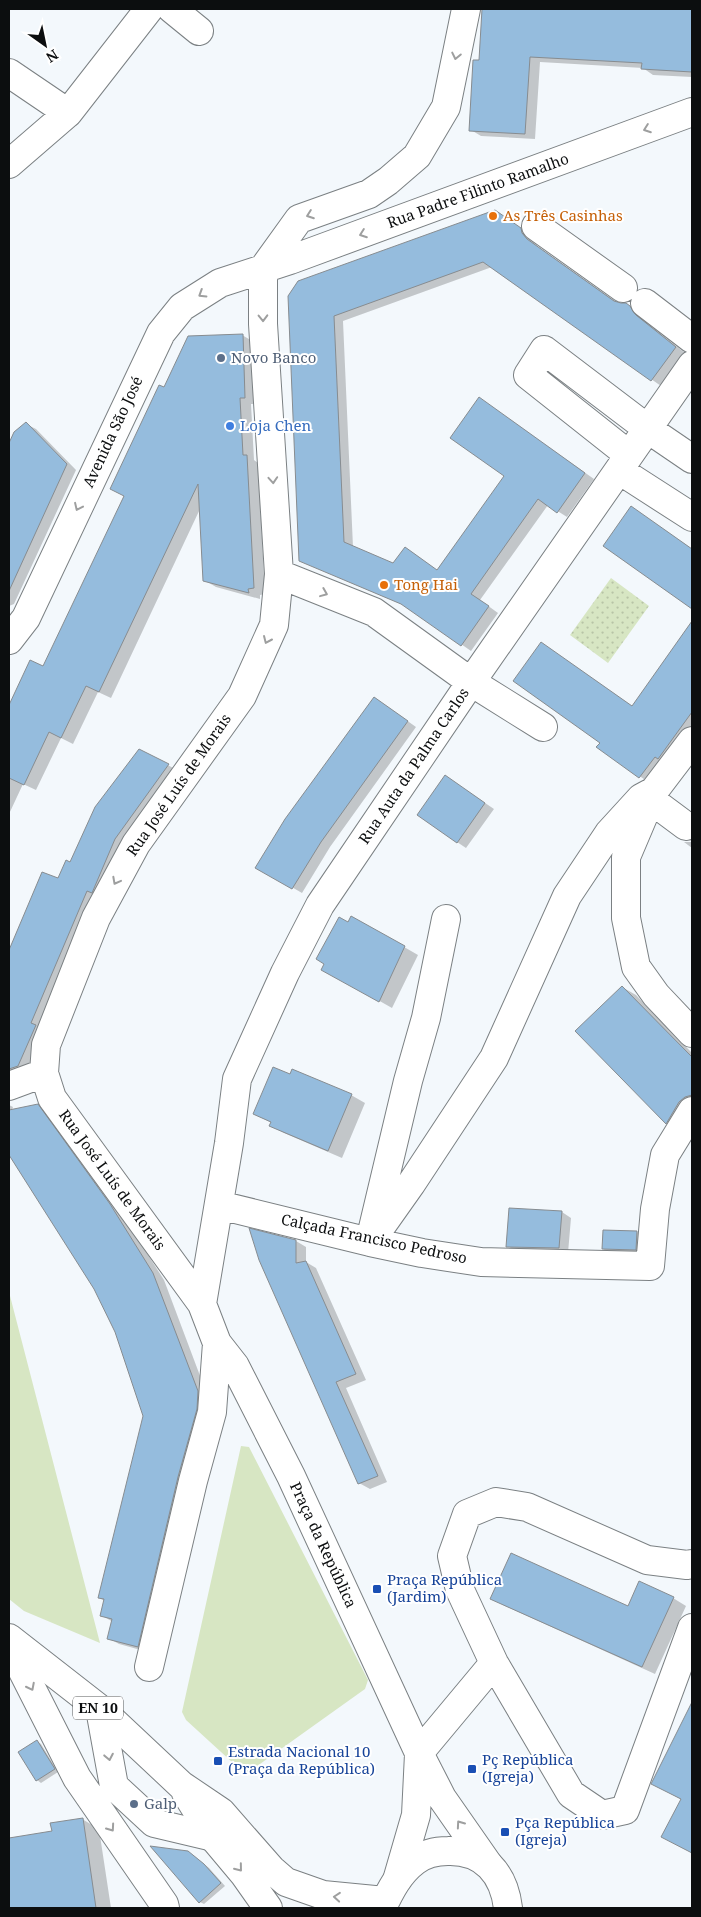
<svg xmlns="http://www.w3.org/2000/svg" width="701" height="1917" viewBox="0 0 701 1917" font-family="'Noto Serif',serif">
  <defs>
    <pattern id="grass-dots" width="8" height="8" patternUnits="userSpaceOnUse" patternTransform="scale(1.25)"><rect width="8" height="8" fill="#d7e6c3"/><path d="M2 2h.1M6 6h.1" fill="none" stroke="#b7c4a6" stroke-width="1.8" stroke-linecap="round"/></pattern>
  </defs>
  <rect width="100%" height="100%" fill="#f3f8fc"/>
  <path fill="url(#grass-dots)" d="M611,578L649,606L608,663L570,635Z"/>
  <path fill="#d7e6c3" d="M9,1292L100,1643L24,1611L9,1599Z
    M241,1446L249,1447L368,1680L365,1689L250,1771L244,1773L186,1720L182,1712Z"/>
  <path fill="#0003" d="M483,9H692V77L653,75L643,68L540,62L535,139L481,136L471,130L480,61Z
    M505,218L531,235L532,240L537,246L618,303L626,304L640,313L645,322L685,353L661,386L492,267L343,321L353,547L393,565L406,548L438,571L506,476L489,405L594,479L567,517L548,505L480,600L498,613L471,651L408,607L300,560L289,296Z
    M242,335L254,342L256,404H251L254,460L258,463L265,594L260,595V599L216,587L204,580L200,509L111,698L98,692L73,744L61,738L36,790L23,784L9,814V708L31,662L44,668L125,496L164,389Z
    M26,424L36,429L76,470L14,604L9,606V446L15,433Z
    M631,507L692,549V608L604,546Z
    M692,623V734L651,784L598,747L601,743L541,643L633,707Z
    M375,698L416,727L330,847L302,893L257,867Z
    M139,750L179,771L45,1032L28,1072L9,1081V953L43,873L58,880L71,864Z
    M454,782L494,809L466,848L457,842Z
    M684,842H692V848Z
    M352,917L418,955L392,1008L323,969Z
    M622,987L636,995L692,1053V1110L679,1131L666,1123Z
    M351,1095L365,1103L342,1158L284,1133L271,1126L272,1123L254,1114Z
    M9,1105L13,1107L12,1110L37,1105L48,1111L120,1211L164,1280L208,1397L148,1652L119,1644L108,1638L113,1622L101,1615L105,1601L99,1598L145,1416L116,1331L95,1288L9,1154Z
    M562,1212L571,1218L568,1253L517,1252L508,1246Z
    M604,1231L637,1232L646,1237L645,1255L612,1254L603,1249Z
    M296,1241L306,1247V1262L316,1268L366,1380L346,1388L387,1482L370,1489L359,1483L260,1259Z
    M492,1598L628,1607L673,1598L686,1606L655,1674L505,1606Z
    M692,1705V1835L687,1832L682,1800L653,1784Z
    M37,1741L41,1744L58,1772L41,1783L37,1780Z
    M82,1819L99,1829L111,1908H10L9,1839L53,1832Z
    M193,1855L209,1868L225,1886L204,1904L200,1902Z"/>
  <path fill="#95bcdd" stroke="#878c90" d="M482,9H692V72L641,69L642,63L530,57L525,134L469,131L473,60H479Z
    M495,210L521,228L522,233L527,239L614,301L621,303H626L630,306L636,315L676,347L651,381L483,262L334,316L344,542L393,563L405,547L437,570L504,476L450,438L479,397L585,473L557,513L538,499L471,594L489,606L461,646L401,604L299,561L288,296L298,281Z
    M243,334L245,398H240L243,455H247L254,588L248,589L249,593L203,581L198,484L99,692L86,686L61,738L49,732L24,785L9,778V705L30,660L43,666L124,496L110,489L159,385L164,387L188,336Z
    M26,422L67,464L9,591V443L14,432Z
    M631,506L692,549V609L603,546Z
    M692,621V712L658,759L655,757L639,778L596,747L600,743L513,681L541,642L632,706Z
    M374,697L408,721L321,842L292,889L255,868L285,819Z
    M139,749L169,764L115,839L92,893L87,891L31,1023L36,1025L18,1066L9,1069V950L42,872L58,878L66,860L70,862L95,807Z
    M445,775L485,803L457,843L417,815Z
    M351,916L405,946L379,1002L321,970L324,964L316,959L339,917L348,922Z
    M622,986L692,1057V1095L685,1097L679,1102L666,1124L575,1031Z
    M273,1067L290,1074L292,1069L352,1094L328,1151L269,1126L271,1122L253,1114Z
    M38,1104L110,1204L153,1273L198,1391L197,1409L178,1477L138,1647L107,1639L112,1619L100,1616L104,1599L98,1598L143,1416L115,1332L94,1289L9,1155V1110Z
    M509,1208L562,1211L559,1248L506,1247Z
    M249,1228L296,1240V1263L306,1261L356,1374L336,1382L378,1476L358,1484L259,1260Z
    M603,1230L637,1231L636,1250L602,1249Z
    M511,1553L628,1606L639,1581L674,1597L642,1667L490,1599Z
    M692,1702V1853L661,1837L681,1799L651,1784Z
    M37,1740L55,1769L36,1781L18,1752Z
    M83,1818L96,1908H9V1838L52,1831L50,1823Z
    M150,1846L188,1851L204,1864L221,1883L199,1903Z"/>
  <g fill="none" stroke-linecap="round" stroke-linejoin="round">
    <defs>
      <path id="minor" d="M172,9L199,31
        M9,73L68,113
        M9,164L68,113L149,9
        M536,226L623,288
        M263,269L299,219L369,194L388,181L417,156L446,107L466,9
        M645,303L692,339
        M629,455L528,375L544,350L648,429L692,459
        M619,470L692,517
        M279,574L374,612L471,682L543,727
        M9,640L26,618L161,333L182,307L220,283L290,260L692,112
        M692,741L654,791L626,857V918L636,967L656,995L692,1033
        M651,800L686,826
        M9,1086L44,1073
        M219,1205L370,1242L422,1253L481,1262L650,1266L655,1209L665,1155L692,1111
        M373,1228L408,1081L426,1018L446,919
        M370,1242L411,1184L494,1058L567,896L609,833L641,798L654,791
        M202,1304L52,1098L44,1073L46,1045L96,918L136,844L242,696L274,625L279,574L263,324V269
        M692,1564L687,1565L647,1560L527,1507L496,1502L467,1514L452,1556L460,1590L494,1663L571,1794L602,1815L625,1810L692,1628
        M9,1644L77,1778L164,1904L165,1908
        M149,1667L193,1481L212,1412L217,1343
        M100,1709L114,1786L154,1823L213,1837
        M419,1753L494,1663
        M488,1864L442,1798L419,1753L291,1476L235,1366L217,1343L202,1304L229,1143L237,1079L285,973L320,905L471,682L692,365
        M398,1877L416,1815L419,1754"/>
      <path id="major" d="M9,1638L100,1709L181,1785L221,1812L271,1869L286,1882L323,1895L385,1901
        M186,1793L213,1837L244,1874L268,1908
        M382,1908C390,1891 399,1873 415,1861C424,1854 437,1851 448,1851C484,1850 504,1874 508,1908"/>
    </defs>
    <use href="#minor" stroke="#7b8083" stroke-width="30"/>
    <use href="#major" stroke="#7b8083" stroke-width="30"/>
    <use href="#minor" stroke="#fff" stroke-width="28"/>
    <use href="#major" stroke="#fff" stroke-width="28"/>
  </g>
  <defs><path id="oneway-chevron" d="M-2-3.5L2.5 0L-2 3.5" fill="none" stroke-width="1.6" stroke-linecap="round" stroke-linejoin="round" transform="scale(1.25)"/></defs>
  <g stroke="#9e9f9f">
    <use href="#oneway-chevron" transform="translate(456 56) rotate(102)"/>
    <use href="#oneway-chevron" transform="translate(647 129) rotate(160)"/>
    <use href="#oneway-chevron" transform="translate(310 215) rotate(160)"/>
    <use href="#oneway-chevron" transform="translate(363 234) rotate(160)"/>
    <use href="#oneway-chevron" transform="translate(202 294) rotate(148)"/>
    <use href="#oneway-chevron" transform="translate(263 318) rotate(89)"/>
    <use href="#oneway-chevron" transform="translate(273 480) rotate(86)"/>
    <use href="#oneway-chevron" transform="translate(78 507) rotate(115)"/>
    <use href="#oneway-chevron" transform="translate(324 593) rotate(22)"/>
    <use href="#oneway-chevron" transform="translate(267 640) rotate(114)"/>
    <use href="#oneway-chevron" transform="translate(116 881) rotate(118)"/>
    <use href="#oneway-chevron" transform="translate(31 1687) rotate(63)"/>
    <use href="#oneway-chevron" transform="translate(109 1757) rotate(79)"/>
    <use href="#oneway-chevron" transform="translate(460 1824) rotate(-125)"/>
    <use href="#oneway-chevron" transform="translate(111 1828) rotate(55)"/>
    <use href="#oneway-chevron" transform="translate(239 1868) rotate(51)"/>
    <use href="#oneway-chevron" transform="translate(337 1897) rotate(-175)"/>
  </g>
  <g fill="#e8710a" stroke="#fff" stroke-width="2">
    <circle cx="493" cy="216" r="5"/>
    <circle cx="384" cy="585" r="5"/>
  </g>
  <g fill="#5c6f8a" stroke="#fff" stroke-width="2">
    <circle cx="221" cy="358" r="5"/>
    <circle cx="134" cy="1804" r="5"/>
  </g>
  <circle fill="#3f7fe0" stroke="#fff" stroke-width="2" cx="230" cy="426" r="5"/>
  <g fill="#1a4fb4" stroke="#fff" stroke-width="2">
    <rect x="372" y="1584" width="10" height="10" rx="2.5"/>
    <rect x="213" y="1756" width="10" height="10" rx="2.5"/>
    <rect x="467" y="1764" width="10" height="10" rx="2.5"/>
    <rect x="500" y="1827" width="10" height="10" rx="2.5"/>
  </g>
  <g text-anchor="middle" stroke-width="4" stroke-linejoin="round" paint-order="stroke">
    <rect fill="#fff" stroke="#555657" stroke-width="1" x="73" y="1696.5" width="50" height="23" rx="4"/>
    <g font-size="14" font-weight="bold" fill="#0c0e0f">
      <text x="98" y="1713">EN 10</text>
    </g>
    <g font-size="15" fill="#0c0e0f" stroke="#fff">
      <text transform="translate(478 191) rotate(-20)" y="5">Rua Padre Filinto Ramalho</text>
      <text transform="translate(113 432) rotate(-65)" y="5">Avenida São José</text>
      <text transform="translate(414 766) rotate(-56)" y="5">Rua Auta da Palma Carlos</text>
      <text transform="translate(179 785) rotate(-55)" y="5">Rua José Luís de Morais</text>
      <text transform="translate(112 1180) rotate(54)" y="5">Rua José Luís de Morais</text>
      <text transform="translate(374 1239) rotate(12)" y="5">Calçada Francisco Pedroso</text>
      <text transform="translate(323 1545) rotate(65)" y="5">Praça da República</text>
    </g>
    <g font-size="15" fill="#c56008" stroke="#fff" text-anchor="start">
      <text x="503" y="221">As Três Casinhas</text>
      <text x="394" y="590">Tong Hai</text>
    </g>
    <g font-size="15" fill="#4e5e75" stroke="#fff" text-anchor="start">
      <text x="231" y="363">Novo Banco</text>
      <text x="144" y="1809">Galp</text>
    </g>
    <g font-size="15" fill="#366cbe" stroke="#fff" text-anchor="start">
      <text x="240" y="431">Loja Chen</text>
    </g>
    <g font-size="15" fill="#164399" stroke="#fff" text-anchor="start">
      <text x="387" y="1585">Praça República<tspan x="387" dy="17">(Jardim)</tspan></text>
      <text x="228" y="1757">Estrada Nacional 10<tspan x="228" dy="17">(Praça da República)</tspan></text>
      <text x="482" y="1765">Pç República<tspan x="482" dy="17">(Igreja)</tspan></text>
      <text x="515" y="1828">Pça República<tspan x="515" dy="17">(Igreja)</tspan></text>
    </g>
  </g>
  <rect width="701" height="1917" fill="none" stroke="#0c0e0f" stroke-width="20"/>
  <g transform="translate(45 45) rotate(147)" stroke="#ffffff" stroke-width="4" paint-order="stroke">
  <path d="M0-4L9 19L0 12L-9 19Z" fill="#0c0e0f"/>
  <text y="-8" font-size="14" font-weight="bold" text-anchor="middle" fill="#0c0e0f">N</text>
  </g>
</svg>
